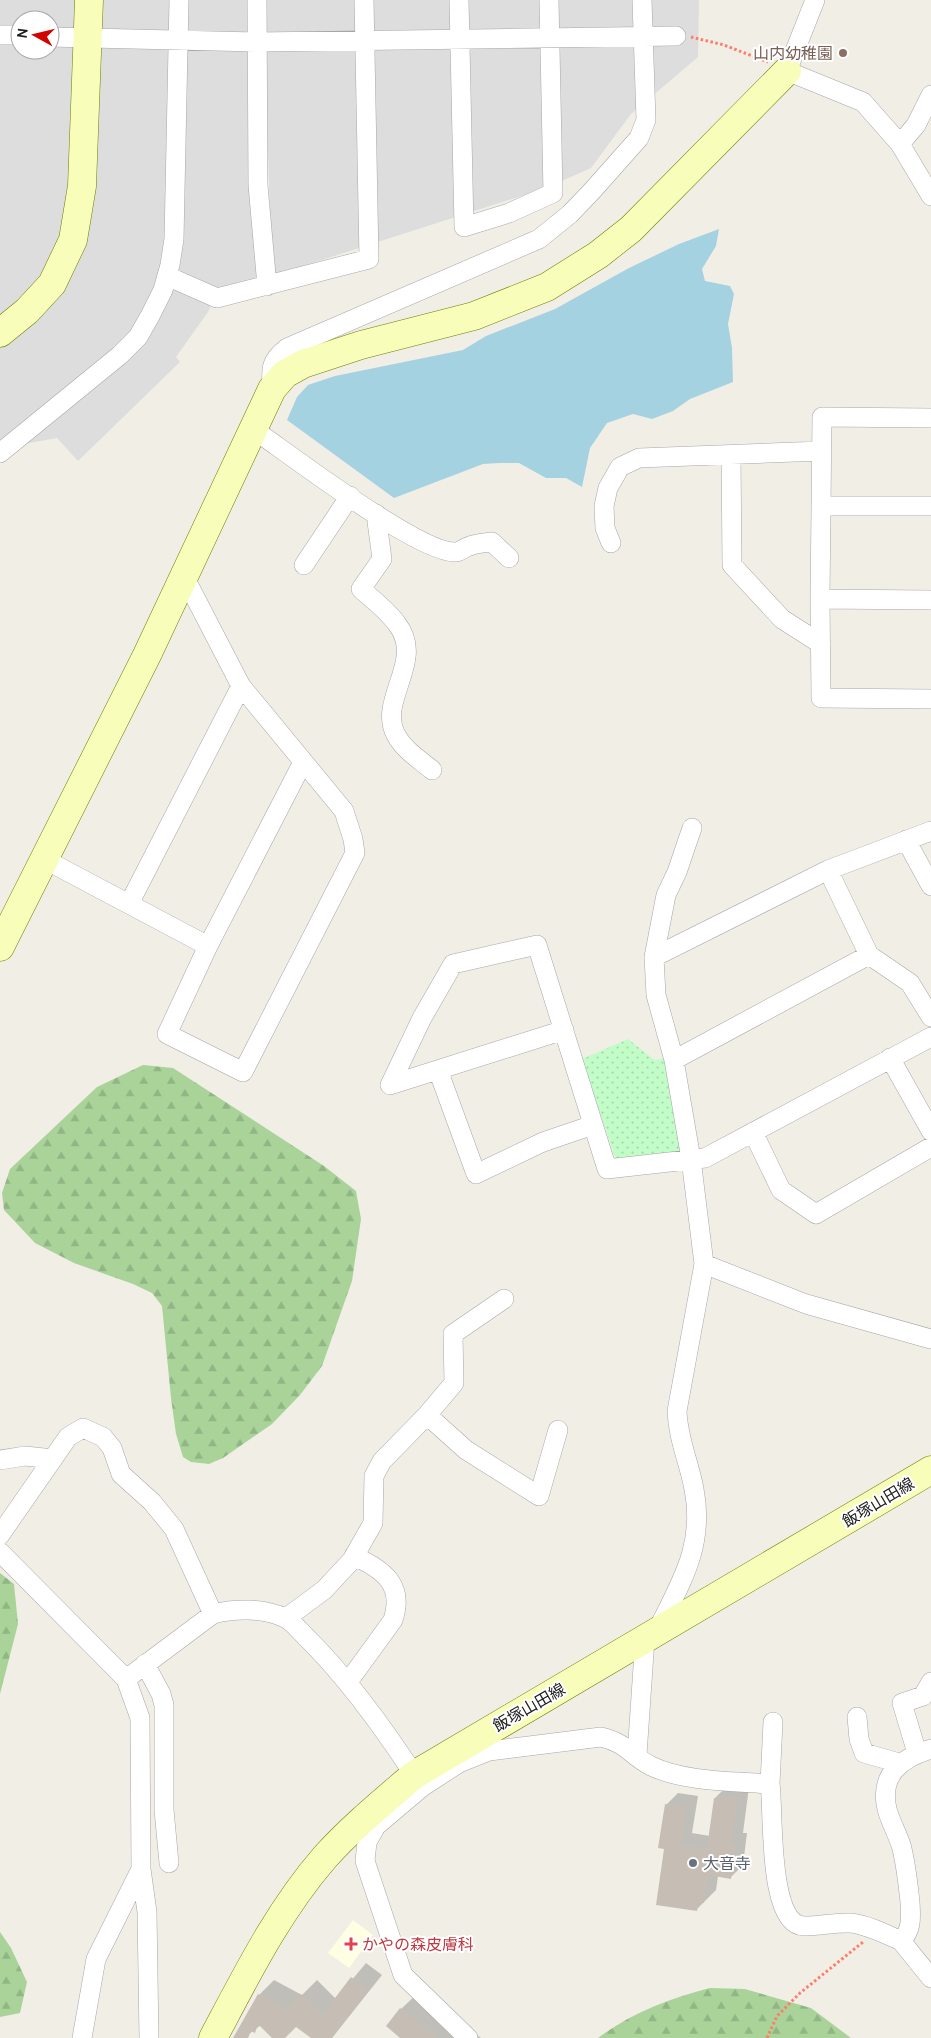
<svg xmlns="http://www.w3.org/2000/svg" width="931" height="2038" viewBox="0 0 931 2038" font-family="Cabin,'Noto Sans JP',sans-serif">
  <defs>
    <pattern id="forest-firs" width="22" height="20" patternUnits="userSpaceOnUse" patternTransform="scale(1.25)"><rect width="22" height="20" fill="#a9d399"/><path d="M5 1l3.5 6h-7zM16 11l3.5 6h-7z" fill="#91b584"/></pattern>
    <pattern id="park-dots" width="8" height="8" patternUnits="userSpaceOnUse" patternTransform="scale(1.25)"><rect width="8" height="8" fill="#c2fdc8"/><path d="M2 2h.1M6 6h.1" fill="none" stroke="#a6d9ac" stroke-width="1.8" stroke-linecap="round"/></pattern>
  </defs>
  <rect width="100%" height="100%" fill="#f1eee6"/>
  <path fill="#dedddd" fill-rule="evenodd" d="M0,0H249L259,283L216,293L208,312L176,357L180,362L78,461L57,438L24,444L0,463ZM20,20H50V50H20Z
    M263,0H699L698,57L631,114L591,168L546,188L272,276Z"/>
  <path fill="#feffe2" d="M353,1920L373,1935L349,1968L328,1953Z"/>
  <path fill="url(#forest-firs)" d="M143,1065L173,1068L324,1166L356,1191L361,1219L352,1281L322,1366L300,1395L272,1424L223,1458L209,1464L191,1462L183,1457L176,1434L171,1398L162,1306L152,1293L133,1284L74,1263L35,1243L4,1210L2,1193L10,1169L97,1087Z
    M0,1573L14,1584L18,1624L0,1694Z
    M0,1932L11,1948L27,1982L20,2013L0,2017Z
    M710,1988L745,1989L811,2008L851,2038H598C631,2013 671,1998 710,1988Z"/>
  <path fill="url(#park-dots)" d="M628,1039L655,1060L664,1058L683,1146L679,1156L617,1163L582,1059Z"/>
  <path fill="#a5d2e1" d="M719,229L716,246L702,269L705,281L730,286L734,294L728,324L732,348L733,382L690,399L673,411L652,419L633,414L607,423L590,448L582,487L566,478H546L519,463H499L483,464L394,498L287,420L297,397L308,385L335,376L463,350L486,336L555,309L629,268L679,244Z"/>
  <path fill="#0003" d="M727,1786L749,1787L743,1833H747L743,1865L731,1877L718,1876L716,1890L697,1909L665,1848L666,1805L678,1793L698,1796L692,1833L710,1836L715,1798Z
    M366,1963L382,1975L332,2038H313L296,2025L283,2038H274L261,2025L244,2038L259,1995L274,1980L302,1995L317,1980L336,1999Z
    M421,1990L481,2038H402L401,2009Z"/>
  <path fill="#c6beb5" d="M714,1798H738L731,1844L736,1845L731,1879L708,1875L704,1903L698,1902L697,1911L656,1905L664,1849L658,1848L665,1804L687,1807L681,1845L707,1848Z
    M351,1977L368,1990L332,2038H311L296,2027L285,2038H272L258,2024L255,2033L251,2031L248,2038H233L258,1994L286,2009L301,1994L322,2015Z
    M400,2008L437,2038H400L386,2026Z"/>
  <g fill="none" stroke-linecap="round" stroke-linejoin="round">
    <defs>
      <path id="street" d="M257,0L258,185L267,286
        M459,0L464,227L509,213L553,193L549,0
        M815,0L787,71L863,102L900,144L931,196
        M0,35H20
        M50,37L258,42L676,36
        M900,144L916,125L931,95
        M167,276L217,298L369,259L364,0
        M272,389C271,369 270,361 287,348L539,239L570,214L592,191L639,138L646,120L642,0
        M931,418L822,417L820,599L931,600
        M253,429C288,453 421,555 456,552C460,552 465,547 470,546C477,543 485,543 492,542L509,558
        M0,453L120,355L138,337L150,316L163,290L170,265L174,239L179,0
        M731,455L732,565L782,619L821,644
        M821,506H931
        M376,514L382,559L361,589C373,600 388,611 397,624C426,661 377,700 396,735C404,750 419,759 432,770
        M611,543L605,528L604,506L608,488L620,467L639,458L822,451
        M304,565L350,496
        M184,576L241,686L344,811L353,839L355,853L243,1072L167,1034L208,946L303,762
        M820,599L821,698L931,699
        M906,840L931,886
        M44,859L208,946
        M828,870L931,831
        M129,904L241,686
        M654,957L828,870L869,955L910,983L931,1017
        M564,1030L390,1085L422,1018L453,964L537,945L607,1169L705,1158L931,1037
        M890,1058L931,1131
        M674,1060L869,955
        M438,1070L476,1174L543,1142L593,1125
        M753,1132L781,1190L816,1214L931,1147
        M704,1264L806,1304L931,1339
        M427,1415L466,1450L539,1496L558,1430
        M0,1460L25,1456L53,1459
        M0,1535L68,1437L83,1428L103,1437L112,1448L121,1474L152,1502L174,1529L213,1614
        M0,1552L126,1679L140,1718L141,1869L147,1912L149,2038
        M286,1618L324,1590L352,1560L373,1523L374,1476L382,1461L427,1415L454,1383L453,1334L504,1299
        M657,1631C681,1582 705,1546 694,1489C689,1462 678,1439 677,1411L704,1264L691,1159L674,1060L656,995L654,957L666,895L677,872L692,828
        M145,1664L161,1694L164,1705V1810L169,1863
        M126,1679L213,1614C235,1608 264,1608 285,1618C292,1621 299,1630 305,1636C350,1680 388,1734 422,1787L376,1826L367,1842L365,1861L403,1975L468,2038
        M348,1682L393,1620C405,1584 382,1569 354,1556
        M857,1717L859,1739L864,1753L899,1763
        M931,1749C901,1758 879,1775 887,1809C890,1821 897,1833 901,1845C906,1863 908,1884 910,1902C911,1918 912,1930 901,1941L931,1978
        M917,1753L902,1703L923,1696L931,1682
        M637,1755L645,1638
        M770,1784C774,1810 767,1927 805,1926C821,1926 836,1922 851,1923C868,1925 886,1934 901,1941
        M422,1787L459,1763L489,1751L601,1737C627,1743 631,1756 651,1766C684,1782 734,1781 770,1784L773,1722
        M82,2038L96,1959L141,1869"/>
      <path id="secondary" d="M0,333L27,311L52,284L73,240L82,186L89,0
        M0,947L147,655L272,389L285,374L303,364L361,345L474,316L547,287L598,255L631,229L787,71
        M213,2038C246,1976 278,1911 325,1857C352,1827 384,1801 414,1775L931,1470"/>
    </defs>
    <use href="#street" stroke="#a7a7a7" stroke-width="20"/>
    <use href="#secondary" stroke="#6f7f00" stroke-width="29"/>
    <path stroke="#ff7c6a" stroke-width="3" stroke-dasharray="2.5 2.5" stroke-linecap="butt" d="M691,37L724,45L768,62
      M767,2038L777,2016L800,1993L863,1942"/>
    <use href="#street" stroke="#fff" stroke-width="19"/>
    <use href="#secondary" stroke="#f8fdb9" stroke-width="28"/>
  </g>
  <circle fill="#8d6e63" stroke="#fff" stroke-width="2" cx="843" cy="53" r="5"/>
  <circle fill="#6b7280" stroke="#fff" stroke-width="2" cx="693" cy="1863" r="5"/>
  <path fill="#e0444e" stroke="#fff" stroke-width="2" d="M348.5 1936.5h5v5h5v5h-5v5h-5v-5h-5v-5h5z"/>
  <g text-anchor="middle" stroke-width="4" stroke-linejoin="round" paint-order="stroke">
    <g font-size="16" fill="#785e54" stroke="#fff" text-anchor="end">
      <text x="833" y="59">山内幼稚園</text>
    </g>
    <g font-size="16" fill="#202020" stroke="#fff">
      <text transform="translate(878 1502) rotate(-31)" y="6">飯塚山田線</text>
      <text transform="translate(529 1707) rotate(-30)" y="6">飯塚山田線</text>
    </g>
    <g font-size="16" fill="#5b616d" stroke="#fff" text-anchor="start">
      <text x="703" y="1869">大音寺</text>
    </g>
    <g font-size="16" fill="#be3a42" stroke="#fff" text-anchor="start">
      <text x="362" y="1950">かやの森皮膚科</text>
    </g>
  </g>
  <g transform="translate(35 35) rotate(278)"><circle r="24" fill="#ffffff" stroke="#a6a6a6"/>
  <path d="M0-4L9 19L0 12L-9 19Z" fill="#d10400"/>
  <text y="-8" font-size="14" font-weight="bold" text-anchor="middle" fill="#202020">N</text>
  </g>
</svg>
